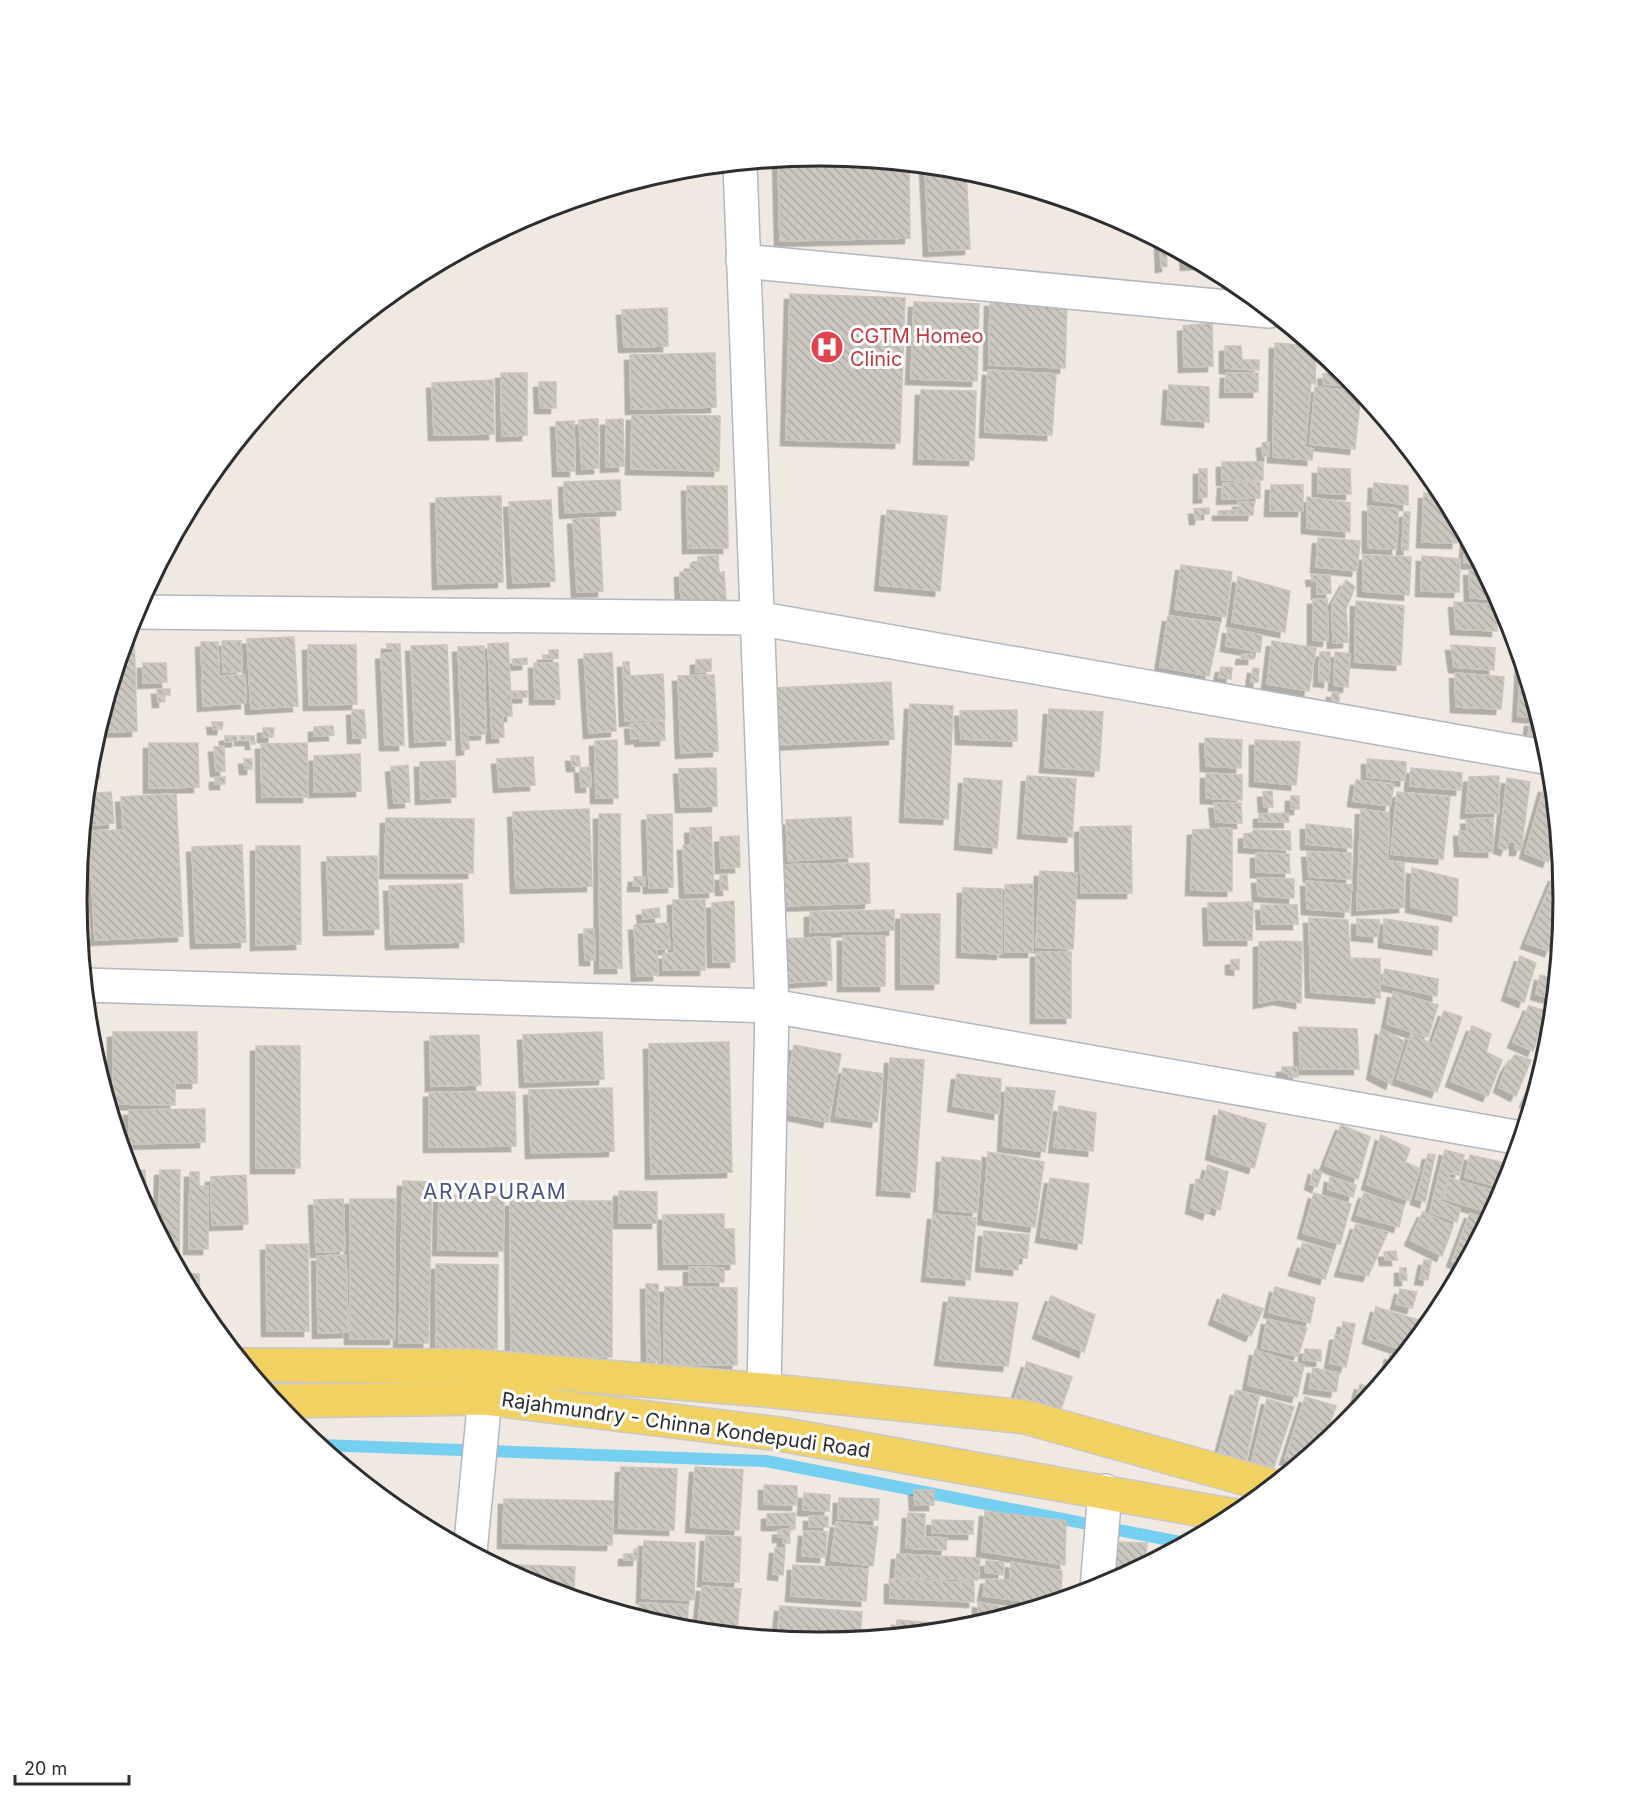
<svg xmlns="http://www.w3.org/2000/svg" width="1640" height="1799" viewBox="0 0 1640 1799" font-family="Inter,sans-serif">
  <defs>
    <pattern id="building-back-hatch" width="6" height="6" patternUnits="userSpaceOnUse" patternTransform="scale(1.5)"><rect width="6" height="6" fill="#cbc7bf"/><path d="M-1 5l2 2M0 0l6 6M5-1l2 2" fill="none" stroke="#afaba4"/></pattern>
    <filter id="shadow"><feDropShadow dx="-5.5" dy="5.5" stdDeviation="0" flood-color="#0004"/></filter>
  </defs>
  <rect width="100%" height="100%" fill="#efe9e1"/>
  <g fill="none" stroke-linecap="round" stroke-linejoin="round">
    <path stroke="#75cff0" stroke-width="12" d="M319,1445L766,1461L1185,1543"/>
  </g>
  <path fill="url(#building-back-hatch)" stroke="#cbc5ba" stroke-width="1.5" filter="url(#shadow)" d="M820,156L909,165L910,238L780,241L778,160Z
    M925,166L966,170L970,249L929,251Z
    M1160,242L1166,246L1167,266L1161,267Z
    M1185,256L1201,264L1186,265Z
    M790,294L905,298L900,443L786,440Z
    M990,301L1067,303L1065,368L989,365Z
    M914,302L979,304L977,381L911,379Z
    M667,308L668,346L624,347L622,310Z
    M1212,323L1213,366L1184,367L1183,326Z
    M1275,343L1311,346L1316,349L1315,384L1311,383L1305,447L1313,449L1312,460L1273,457Z
    M1225,346H1241L1242,360H1259V370L1225,368Z
    M715,353L716,407L631,409L630,355Z
    M988,370L1056,374L1052,435L985,432Z
    M1340,372V381H1344L1346,374L1353,385H1324L1323,374Z
    M501,373H527V435L502,436Z
    M1226,373H1258V392H1225Z
    M493,380L494,434L434,435L432,383Z
    M539,382H556V408H540Z
    M1169,385L1209,387V422L1167,419Z
    M1315,387L1361,392L1355,449L1310,444Z
    M921,390L976,391L974,460L919,459Z
    M632,415L720,416L719,471L631,469Z
    M598,419L599,468L582,469L579,420Z
    M623,419L624,466L606,467V420Z
    M574,421L575,471H558L556,422Z
    M1269,442V456H1263L1262,443Z
    M1222,462H1263V480H1222Z
    M1318,468L1350,469L1351,494L1318,493Z
    M1199,469H1207V497L1199,498Z
    M620,480L621,510L565,513L564,482Z
    M1260,482V498L1222,499L1223,483Z
    M1374,483L1408,486V505L1373,500Z
    M1271,485H1303V511H1270Z
    M687,486H727L728,548H688Z
    M1424,493L1443,496L1459,525L1457,543L1422,542Z
    M501,496L503,582L438,584L436,498Z
    M1307,497L1350,503V532L1307,528Z
    M551,500L555,581L513,583L509,502Z
    M1238,502H1254L1253,515H1218V511L1239,510Z
    M1368,506L1398,509L1397,549L1368,548Z
    M1209,508V514H1200V519H1195L1194,509Z
    M887,510L947,516L940,591L880,585Z
    M1404,512H1410L1408,550H1402Z
    M599,518L603,591L577,592L573,519Z
    M1318,538L1360,541L1357,571L1316,567Z
    M1466,539L1479,564L1464,563Z
    M718,555L719,573L724,572L726,600L681,602L680,572H690V564H698V557Z
    M1363,555L1411,557L1409,595L1363,591Z
    M1422,556L1460,559L1459,592L1421,591Z
    M1181,565L1232,572L1226,617L1175,609Z
    M1469,570L1483,571L1497,599L1470,598Z
    M1311,575H1330L1331,593L1317,594V580L1312,581Z
    M1238,577L1290,591L1285,632L1232,622Z
    M1346,580L1355,587L1346,609L1348,642L1333,643L1332,604Z
    M1313,599H1327L1328,641L1313,640Z
    M1356,601L1404,606L1401,665L1355,662Z
    M1454,602L1497,605V631L1456,629Z
    M1168,616L1220,623L1209,676L1160,667Z
    M1228,628L1262,635L1260,652L1226,646Z
    M134,637L137,731L98,732L126,638Z
    M294,637L298,706L251,709L247,639Z
    M222,641H241L242,672H223Z
    M1272,641L1316,648L1309,691L1267,684Z
    M201,642H218L219,676L245,675L246,703L203,706Z
    M508,643L512,716H503L504,737L492,738L488,644Z
    M387,644H400L404,745H385L381,654L393,653V648H387Z
    M308,645H356L357,704L309,705Z
    M447,645L451,740L415,742L411,646Z
    M1451,645L1495,648L1494,670L1454,667Z
    M484,646L486,734L468,735L469,749L462,750L458,647Z
    M549,650H558V658L543,659V655H549Z
    M1320,652H1330L1329,682L1319,681Z
    M1335,652L1350,654L1348,687L1334,685Z
    M612,653L616,731L589,733L584,654Z
    M1242,654H1253V659H1241Z
    M527,658V664L513,665L512,659Z
    M711,659V671L696,672V660Z
    M1521,661L1538,718L1518,716Z
    M623,662H629L630,676L663,674L665,719L625,721Z
    M143,663H166L167,682L143,683Z
    M534,663H558L560,699H535Z
    M1221,667L1232,668L1231,679L1219,677Z
    M1253,668L1259,669L1258,682H1251Z
    M1455,673L1504,677L1501,709L1456,707Z
    M714,675L718,751L681,753L678,676Z
    M891,682L894,739L777,745L775,688Z
    M157,689H170V695H164V702H158Z
    M512,691H527V697L512,698Z
    M1332,692L1339,693V701L1332,702Z
    M910,704L953,706L948,819L905,817Z
    M1049,709L1103,712L1099,771L1045,767Z
    M352,710H364L366,738H353Z
    M1017,710V741L961,739L960,711Z
    M664,721L665,740L640,741V738L631,739L630,724Z
    M1530,721L1539,722L1542,740L1528,738Z
    M212,722H223L222,729H213Z
    M333,726L334,735L314,736V727Z
    M263,728H274L273,737H263Z
    M97,735L100,778H88L91,754Z
    M225,736H237V741L225,742Z
    M240,736H254L255,744H251V740H240Z
    M1205,738L1242,740L1241,768L1206,766Z
    M617,740L618,798H596L595,741Z
    M1255,740L1300,742L1296,785L1255,781Z
    M149,743H198L199,787L149,788Z
    M307,743L308,797H262L261,744Z
    M224,746L225,771H216L214,747Z
    M360,754L361,791L314,792V756Z
    M571,756H579L580,766H572Z
    M533,757L535,785L499,787L497,759Z
    M244,759H252V769H245Z
    M1367,759L1406,762L1405,781L1367,777Z
    M455,761L456,797L421,799L420,762Z
    M408,765L410,802L394,803L391,767Z
    M590,767L591,787H581L580,768Z
    M716,768L717,806L681,807L679,769Z
    M1411,768L1462,773L1461,790L1410,786Z
    M1206,773L1242,775V800L1206,798Z
    M1027,776L1076,779L1072,837L1023,833Z
    M1499,776V813H1466L1469,777Z
    M215,777H225V784H215Z
    M964,778L1002,781L997,848L960,844Z
    M1507,778L1530,782L1521,850H1515V842L1509,841L1506,850L1499,848Z
    M1356,780L1394,784L1390,806L1353,801Z
    M1544,787L1553,789L1557,831L1548,862L1525,853Z
    M1272,791L1273,807H1264L1263,792Z
    M111,792L114,823L87,826V794Z
    M1397,792L1450,797L1443,859L1391,854Z
    M176,794L183,936L95,940L89,831L123,830L121,797Z
    M1291,796H1299V809H1291Z
    M1214,803H1241L1242,823L1216,822Z
    M589,809L592,886L516,888L513,812Z
    M1361,809L1389,813L1388,861L1404,863V907L1357,910Z
    M1288,813L1289,822H1259V814Z
    M599,814H620L622,968H600Z
    M672,814L673,887L649,888L647,815Z
    M851,817L853,857L788,861L786,820Z
    M386,818L474,819L473,873H385Z
    M1493,818V852L1460,851L1459,831H1467L1466,819Z
    M1306,824L1351,829L1352,848L1306,844Z
    M1131,826L1132,893H1081L1080,827Z
    M711,827L714,892L685,893L683,845H691L690,828Z
    M84,828L86,869L79,870Z
    M1232,828V891L1191,890L1193,830Z
    M1253,830L1290,831L1291,850L1244,847V834L1253,833Z
    M739,836L740,867L721,868L720,837Z
    M242,845L246,942L196,943L192,847Z
    M256,846H300L301,944L256,945Z
    M1307,852L1351,853V879L1309,877Z
    M1256,853L1289,854L1290,873L1256,872Z
    M377,856L379,929L329,930L327,857Z
    M869,863L870,903L779,906L778,865Z
    M1412,868L1458,879L1457,916L1411,907Z
    M1040,871L1077,873L1073,949L1036,947Z
    M720,875H727L728,890H721Z
    M1554,876L1561,878L1563,900L1562,917L1550,951L1526,943Z
    M634,877H645V886H633Z
    M1257,878L1294,879V898L1258,896Z
    M1306,881L1352,885L1349,912L1307,909Z
    M462,884L464,942L391,944L389,886Z
    M1033,884V952H1005V885Z
    M963,888L1002,889V954L962,952Z
    M77,892H87L90,939L80,940L79,923H81V917L86,916L85,909H80Z
    M673,900H705V970H663V954L674,953Z
    M734,901L735,962H713L712,903Z
    M1253,902L1252,940H1209L1208,903Z
    M1261,905H1297L1298,924H1262Z
    M659,908L660,917L643,919L642,910Z
    M894,910V930L810,932V912Z
    M901,914H940L939,984H901Z
    M1309,918L1348,920L1350,958L1380,959V998L1311,992Z
    M1357,919L1379,920L1378,937L1357,935Z
    M1384,919L1438,927L1437,950L1384,942Z
    M668,923L670,949H657L658,975L637,976L634,925Z
    M584,929H594L595,960H585Z
    M843,936H885V986H843Z
    M830,937L832,980L784,983L781,939Z
    M1278,941L1302,942L1301,1003L1278,999L1259,1003V942Z
    M1036,952H1071V1018H1036Z
    M1520,956L1536,963L1524,1002L1507,995Z
    M1239,959V970L1231,969V960Z
    M1385,969L1438,979L1437,996L1382,984Z
    M1540,975L1556,979L1554,999L1536,994Z
    M1393,992L1438,1005L1428,1037L1387,1024Z
    M1529,1006L1547,1011L1533,1051L1513,1042Z
    M1444,1011L1462,1017L1437,1092L1397,1079L1411,1034L1432,1044Z
    M1472,1026L1491,1034L1486,1052L1502,1060L1488,1096L1451,1081Z
    M1299,1027L1357,1029L1359,1069H1300Z
    M1381,1029L1404,1041L1391,1084L1372,1074Z
    M113,1032H197V1083H175V1105L113,1104Z
    M602,1032L604,1079L525,1082L523,1035Z
    M479,1035L481,1085L431,1086L430,1036Z
    M729,1042L732,1172L651,1174L649,1044Z
    M794,1045L841,1054L828,1122L782,1113Z
    M256,1046H300V1168H256Z
    M1547,1052L1531,1105L1525,1102Z
    M1515,1055L1531,1060L1516,1096L1499,1087L1506,1067Z
    M890,1058L924,1060L915,1192L882,1190Z
    M1282,1067H1297L1298,1077H1289L1288,1073L1282,1072Z
    M843,1068L883,1074L877,1122L836,1116Z
    M957,1074L1001,1079L999,1114L953,1106Z
    M1006,1087L1055,1091L1045,1152L1003,1146Z
    M612,1088L614,1151L531,1153L529,1090Z
    M429,1092H515L516,1146L429,1147Z
    M1059,1106L1096,1113L1093,1151L1054,1147Z
    M205,1109V1142L129,1144V1110Z
    M1219,1110L1266,1124L1254,1168L1211,1154Z
    M1341,1125L1370,1137L1358,1179L1325,1165Z
    M1381,1135L1410,1149L1405,1162L1420,1169L1409,1201L1367,1184Z
    M1445,1150L1464,1155L1459,1175L1450,1173L1440,1201L1460,1209L1457,1222L1430,1212Z
    M988,1152L1044,1162L1035,1227L983,1219Z
    M1428,1154L1435,1155L1425,1202L1416,1199Z
    M1470,1155L1513,1165L1504,1189L1465,1177Z
    M942,1157L981,1161L977,1213L939,1209Z
    M1208,1165L1228,1172L1220,1210L1210,1206L1208,1214L1191,1208L1196,1179L1204,1180Z
    M1314,1169L1322,1172L1317,1187L1310,1184Z
    M145,1170L146,1192H137L129,1171Z
    M160,1170H180L179,1261H174L159,1233Z
    M190,1172H199V1186H208V1249H189Z
    M246,1175L248,1224L212,1225L211,1177Z
    M1330,1177L1356,1185L1353,1197L1328,1189Z
    M1050,1178L1089,1184L1082,1244L1041,1237Z
    M1449,1178L1502,1193L1492,1213L1444,1199Z
    M403,1181L432,1182L428,1343H399Z
    M619,1191L657,1192V1223H619Z
    M1314,1193L1351,1204L1340,1244L1303,1233Z
    M1364,1193L1404,1206L1399,1227L1357,1215Z
    M439,1195L504,1197L503,1251L438,1250Z
    M343,1199L345,1251L316,1252L314,1200Z
    M350,1199H395V1339H350Z
    M510,1201H612V1357H511Z
    M1423,1212L1453,1226L1442,1256L1410,1240Z
    M1470,1213L1487,1220L1463,1266L1452,1261Z
    M724,1214V1229H734L735,1264H664L663,1215Z
    M933,1214L976,1218L970,1280L927,1276Z
    M1356,1224L1388,1232L1368,1276L1340,1271Z
    M984,1231L1029,1235L1027,1258H1018V1270L981,1266Z
    M1303,1243L1334,1251L1325,1279L1294,1270Z
    M308,1244L309,1331H267L266,1245Z
    M1396,1251L1397,1260H1385L1384,1252Z
    M346,1255L348,1332L318,1333L317,1256Z
    M1424,1260L1431,1261L1428,1280L1420,1279Z
    M436,1264L498,1265L497,1349L436,1348Z
    M689,1267L724,1268V1282H689Z
    M1400,1268H1406L1407,1280H1400Z
    M181,1273L199,1274L200,1308Z
    M646,1284H658L660,1361H647Z
    M665,1287L737,1288V1365L664,1364Z
    M1275,1287L1315,1298L1310,1323L1269,1312Z
    M1400,1289L1417,1292L1412,1308L1396,1304Z
    M1223,1294L1263,1309L1251,1336L1214,1319Z
    M1051,1296L1095,1315L1084,1352L1038,1333Z
    M949,1297L1018,1303L1008,1366L940,1360Z
    M1376,1307L1425,1322L1423,1331L1406,1351L1368,1338Z
    M1267,1319L1307,1328L1298,1356L1262,1348Z
    M1343,1322L1355,1324L1346,1367L1330,1363L1335,1335H1341Z
    M1305,1349L1321,1350V1361L1303,1360Z
    M1255,1350L1304,1365L1297,1397L1248,1385Z
    M1390,1354L1401,1358L1385,1377Z
    M1027,1362L1072,1377L1056,1424L1012,1408Z
    M1313,1368L1339,1373L1336,1392L1309,1388Z
    M1360,1384L1375,1390L1364,1403L1356,1399Z
    M1236,1390L1259,1396L1246,1461L1218,1456Z
    M1305,1397L1336,1406L1322,1445L1299,1464L1285,1459Z
    M1267,1399L1294,1407L1274,1467L1252,1461Z
    M1360,1408L1353,1416H1348L1347,1409Z
    M621,1467L677,1469L674,1530L619,1528Z
    M695,1467L743,1470L739,1530L691,1527Z
    M764,1485L797,1486V1505L764,1504Z
    M914,1490H934V1505H915Z
    M804,1493L830,1495L829,1511L803,1510Z
    M839,1498L879,1499L878,1520L838,1519Z
    M504,1499L613,1501L612,1545L503,1543Z
    M985,1511L1066,1521L1065,1565L982,1551Z
    M795,1513V1529L790,1530V1525H767V1514Z
    M908,1513L925,1514L924,1537L947,1538L946,1550L906,1548Z
    M809,1516L828,1517V1527H809Z
    M932,1520L973,1521V1534L932,1533Z
    M836,1522L878,1527L873,1566L831,1560Z
    M789,1529L790,1543H783V1537H778V1530Z
    M804,1531L827,1532L825,1557L802,1556Z
    M706,1536L741,1537L739,1582L703,1581Z
    M644,1541L695,1543L694,1600L642,1598Z
    M1113,1542L1147,1543L1145,1565L1129,1573L1111,1572Z
    M775,1548H785L783,1575L773,1574Z
    M634,1549H638V1560H624V1554H634Z
    M897,1554L980,1558L978,1580L895,1577Z
    M986,1561L1004,1562L1003,1575L985,1572Z
    M1011,1562L1062,1571L1061,1600L1048,1604L983,1596L986,1579L1010,1580Z
    M498,1564L575,1567L574,1590L535,1586Z
    M793,1565L868,1569L866,1601L791,1596Z
    M890,1579L974,1583V1602L890,1598Z
    M702,1586L741,1589L737,1629L698,1625Z
    M978,1602L1022,1612L978,1624Z
    M639,1603L688,1605L687,1630L639,1618Z
    M780,1606L862,1612L860,1639L820,1643L777,1639Z
    M897,1620L974,1626L896,1636Z"/>
  <g fill="none" stroke-linecap="round" stroke-linejoin="round">
    <defs>
      <path id="minor" d="M740,164L772,1006L764,1390
        M743,261L1269,311
        M134,612L756,618L1550,758
        M85,985L772,1006L1521,1138
        M470,1552L485,1398
        M1097,1589L1105,1491"/>
      <path id="major" d="M245,1365L473,1366L764,1390L1025,1417L1272,1486
        M274,1401L485,1398L780,1434L1235,1516"/>
    </defs>
    <use href="#minor" stroke="#b4b7c1" stroke-width="36"/>
    <use href="#major" stroke="#c9c9c9" stroke-width="36"/>
    <use href="#minor" stroke="#fff" stroke-width="33"/>
    <use href="#major" stroke="#f2d163" stroke-width="33"/>
  </g>
  <defs>
    <symbol id="hospital-disc" viewBox="-11 -11 22 22"><circle r="9.5" fill="#e0444e" stroke="#fff"/><path d="M-5-5h3v3.5h4V-5h3V5h-3V1.5h-4V5h-3Z" fill="#fff"/></symbol>
  </defs>
  <g fill-rule="evenodd">
    <use href="#hospital-disc" x="808" y="328" width="38" height="38"/>
  </g>
  <g text-anchor="middle" stroke-width="6" stroke-linejoin="round" paint-order="stroke">
    <g font-size="20" fill="#be3a42" stroke="#fff" text-anchor="start">
      <text x="850" y="343">CGTM Homeo<tspan x="850" dy="23">Clinic</tspan></text>
    </g>
    <g font-size="20" fill="#2e2e2e" stroke="#fff">
      <text transform="translate(686 1425) rotate(8)" y="7">Rajahmundry - Chinna Kondepudi Road</text>
    </g>
    <g font-size="21" letter-spacing="1.5" fill="#4d5680" stroke="#fff">
      <text x="495" y="1199">ARYAPURAM</text>
    </g>
  </g>
  <path d="M0 0H1640V1799H0ZM87 899a733 733 0 1 1 1466 0a733 733 0 1 1-1466 0Z" fill="#fff" fill-rule="evenodd"/>
  <path fill="none" stroke="#2e2e2e" stroke-width="3" d="M87 899a733 733 0 1 1 1466 0a733 733 0 1 1-1466 0Z"/>
  <path d="M15 1775v9h114v-9" fill="none" stroke="#2e2e2e" stroke-width="3"/>
  <text x="24" y="1775" font-size="18" fill="#2e2e2e" stroke="#ffffff" stroke-width="4.5" paint-order="stroke">20 m</text>
</svg>
